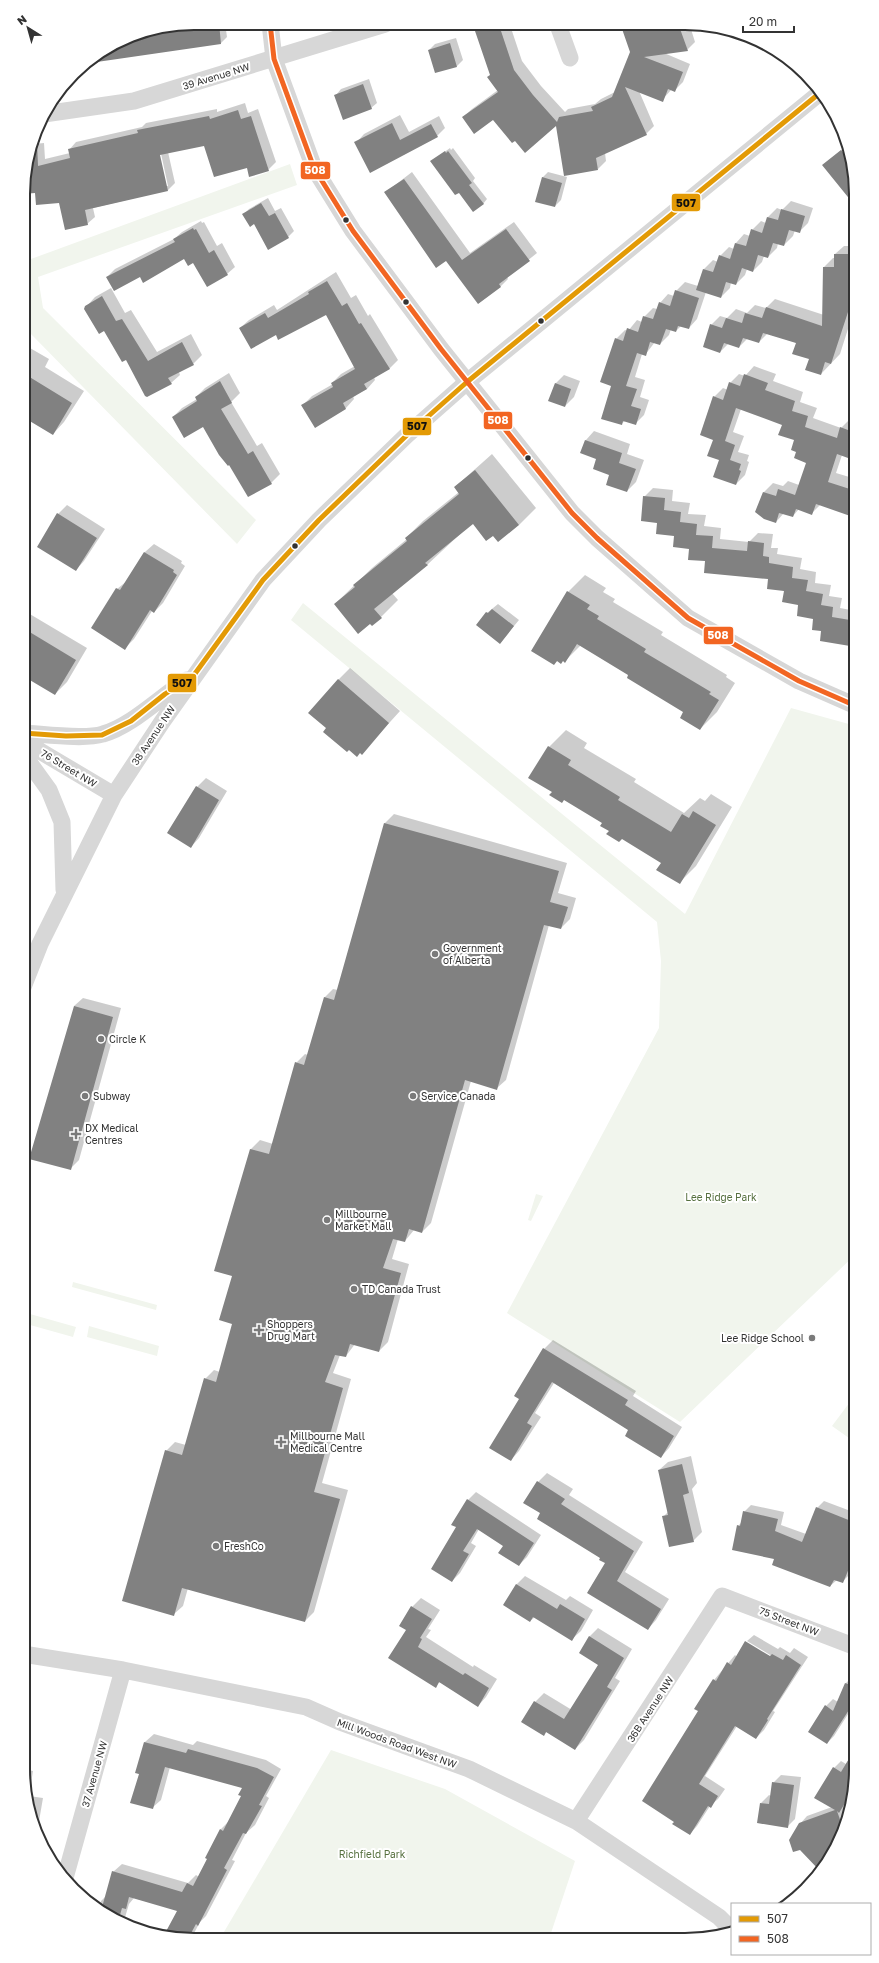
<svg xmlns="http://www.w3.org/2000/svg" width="879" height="1963" viewBox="0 0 879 1963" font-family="'Golos Text',sans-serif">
  <rect width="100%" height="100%" fill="#fff"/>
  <path fill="#f1f5ed" d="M290,164L297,185L38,277L43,308L256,520L237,544L31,334L23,330V259H31Z
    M303,603L685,914L791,708L856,726V1254L680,1422L507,1313L659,1028L661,961L657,922L291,620Z
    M536,1194L543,1196L531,1221L528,1220Z
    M73,1282L157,1305L156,1310L72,1287Z
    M23,1312L76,1327L73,1337L23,1323Z
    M89,1326L159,1346L157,1356L87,1337Z
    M856,1394V1443L832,1426Z
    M331,1750L445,1789L575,1861L549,1939L221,1937Z"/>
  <path fill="#0003" fill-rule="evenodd" d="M194,23H225L227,37L221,43L85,63L129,36Z
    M482,25H510L522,61L541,86L565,112L568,109L595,104L601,99L615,92L631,52L622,26H690L695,42L687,50L664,53L690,64L683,82L675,90L672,89L662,100L639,91L654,126L646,134L605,153L606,161L598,169L557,124L463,117L472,109L498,90L491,75L476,31Z
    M456,38L463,60L457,66L436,72L429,50L435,44Z
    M369,79L377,103L371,108L336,95L341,89Z
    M245,103L248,113L258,109L276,162L268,170L247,167L205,144L168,152L175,183L168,190L93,208L95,217L87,224L60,202L36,192L34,144L44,143L45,159L70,153L69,150L76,142L142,127L146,123L217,109V112ZM160,149L168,186H166L158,150Z
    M400,115L409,132L439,116L445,128L437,136L371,171L356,143L364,134Z
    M847,145L850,149L856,204L824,165Z
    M450,148L451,150L453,148L475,178L473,181L487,199L483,204L459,192L432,161Z
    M412,172L470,253L514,222L537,253L507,277L508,279L501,286L479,303L446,259L386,192Z
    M548,172L567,177L561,200L555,206L542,178Z
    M268,198L275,211L281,208L294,231L288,237L254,223L244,214L249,209Z
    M791,201L813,208L808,223L799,232L795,230L793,236L784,245L778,243L777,248L768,257L764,256L762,262L753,271L747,269L745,275L736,284L731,282L730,288L721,297L706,292L697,319L689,328L681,326L676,331L671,329L669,335L660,344L655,342L645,355L642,354L635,377L645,380L640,397L649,400L644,415L635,424L625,421L621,424L612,385L616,339L625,330L628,331L637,320L642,322L644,317L653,308L657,309L660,303L668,294L674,296L676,291L685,282L698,286L704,269L713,260L718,262L720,256L729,247L734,249L736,243L744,234L750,236L752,230L761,221L766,223L768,217L777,208L782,210Z
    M201,221L202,223L204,222L217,246L222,243L235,267L227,274L185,258L140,276L107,277L115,269L174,239L182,232Z
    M844,246H856V304L840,354L821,374L797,343L768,333L759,342L748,338L739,347L729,343L720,352L711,325L720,316L727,318L736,309L747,313L755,305L766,308L775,299L824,315V267L833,258H835V254Z
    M336,272L351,298L356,295L368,316L370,314L398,360L389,369L374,377L375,380L367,389L353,396L354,399L346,408L315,427L303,405L312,396L333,384L332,383L341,374L355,366L326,314L276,334L240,328L249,320L274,305L277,310Z
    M111,288L125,313L131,310L157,352L191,334L202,355L193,364L179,372L180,375L171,383L126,359L86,307L95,297Z
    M23,344L49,359L45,367L84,391L64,422L53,434L23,416Z
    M754,366L776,374L773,381L803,392L800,402L817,408L813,418L841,428L850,419L856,421V449L848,457L842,455L836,473L856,479V512L821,504L812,513L799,509L793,516L784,513L776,522L757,512L764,492L773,483L783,486L788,481L799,485L807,462L797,451L795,440L783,424L741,409L733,432L744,436L738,452L749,455L747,461L749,462L745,475L736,484L720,460L714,439V397L723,388L728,390L730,383L739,374L745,376Z
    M229,373L240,393L231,402L257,446L262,443L280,474L271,483L230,464L203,425L173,417L182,408L197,399L196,397L205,388Z
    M564,375L580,381L574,397L565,406L555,384Z
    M594,431L630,444L627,454L644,460L636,482L627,491L598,458L581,452L586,440Z
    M492,454L536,508L519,525L473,522L427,565L392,593L398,600L381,617L335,604L372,568L407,539L406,538L423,521L459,492L455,487Z
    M653,488L673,490L672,501L690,503L688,514L706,515L704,526L721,528L720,539L749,542L758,533L773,534L771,548H778L777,554L802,558L800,569L816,572L815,583L831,585L829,596L842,598L840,608L856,611V646L822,630L814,618L769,578L706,561L658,522L644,497Z
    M67,505L105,529L84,561L76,570L58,514Z
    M23,539L28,542L23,549Z
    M154,544L182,561L181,563L185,566L163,603L154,612L152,611L134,639L125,648L117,589L127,581L145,552Z
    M585,575L606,588L603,592L615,599L613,602L663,632L661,635L727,675L726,677L735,683L717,712L700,729L684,712L630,675L581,645L565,661L558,660L554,664L568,592Z
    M498,604L519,620L505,637L487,613Z
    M23,610L87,648L67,682L55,694L23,674Z
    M350,668L400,711L362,753L327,728L338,680Z
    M566,730L587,743L584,748L636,779L634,782L684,813L700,798L705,801L711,794L732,807L696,866L679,883L662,862L610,830L603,823L553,792L549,747Z
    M206,778L227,791L199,838L191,847L168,833L197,787Z
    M394,814L567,863L558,893L576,898L570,919L561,928L549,925L506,1080L497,1088L471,1081L431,1223L422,1232L414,1230L405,1241L398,1239L392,1259L409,1264L388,1342L379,1351L355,1344L346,1356L340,1355L333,1373L351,1379L322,1483L348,1490L314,1612L305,1621L188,1588L183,1606L174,1614L166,1451L175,1442L186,1445L205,1379L214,1370L220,1372L234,1323L233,1275L215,1270L251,1149L260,1140L273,1144L296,1063L305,1054L308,1055L325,997L333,989L338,990L385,823Z
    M83,998L121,1008L79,1160L70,1169L74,1006Z
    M553,1340L636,1391L633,1396L682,1427L669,1448L661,1457L629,1430L554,1383L535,1413L541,1417L519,1451L511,1460L521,1398L544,1349Z
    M691,1456L697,1483L692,1489L702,1532L693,1541L663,1517L668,1512L659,1470L668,1462Z
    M547,1473L573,1489L569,1495L643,1542L625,1572L669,1599L656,1620L648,1629L588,1592L606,1563L602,1558L541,1513L538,1482Z
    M476,1492L541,1535L527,1557L519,1565L504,1545L479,1529L471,1543L476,1546L460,1573L452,1581L457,1527L468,1500Z
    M824,1501L856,1513V1559L849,1575L842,1582L837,1580L830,1586L776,1558L738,1526L742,1522L744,1512L751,1505L784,1512L781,1525L806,1534L817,1508Z
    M525,1576L566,1600L570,1596L593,1610L581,1631L572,1639L535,1617L530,1621L516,1585Z
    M421,1598L440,1610L428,1629L431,1630L426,1637L473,1667L474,1665L497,1679L486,1697L478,1706L440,1682L435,1686L407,1630L412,1607Z
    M598,1628L632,1649L615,1678L620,1681L584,1740L575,1749L547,1731L544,1735L535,1702L544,1693L572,1710L599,1664L589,1637Z
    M754,1635L778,1649L780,1647L790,1653L794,1648L808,1657L773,1711L775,1712L764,1730L756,1738L737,1726L705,1776L725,1789L718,1799L710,1806L697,1826L690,1834L699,1711L714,1680L735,1655L737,1657L747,1642V1643L774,1660L775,1658L747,1641Z
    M853,1676L856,1677V1713L850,1711L834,1736L827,1743L826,1706L833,1699L838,1702L846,1683Z
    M154,1734L193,1745L197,1741L266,1760L281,1769L266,1796L269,1798L255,1825L246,1833L232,1860L235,1861L206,1916L200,1922L192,1937H164L178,1910L134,1898L129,1904L123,1924L99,1910L101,1901L106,1896L113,1872L122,1864L188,1883L196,1875L199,1877L220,1830L229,1821L243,1796L244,1787L170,1767L161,1800L152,1808L140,1774L137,1773L145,1742Z
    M856,1749V1781L853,1793L844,1806L848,1815L843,1834L821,1870L800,1849V1824L807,1816L832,1807L834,1768L841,1761L846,1764Z
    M23,1769L33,1771L29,1796L43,1798L37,1833L29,1814Z
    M781,1775L801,1777L795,1819L787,1827L761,1803L769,1795L771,1796L773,1783Z"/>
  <path fill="#818181" d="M194,23H219L221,44L83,64L129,36L178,29L177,26Z
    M492,25H499L514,70L533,95L557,122L559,117L593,111L591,107L612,97L630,52L621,26H679L688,51L644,57L683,72L675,92L668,89L663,102L625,87L647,135L596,158L598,170L564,176L556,126L525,153L515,141L512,143L493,120L474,134L462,117L498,92L487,77L490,75L475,31Z
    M450,43L457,67L435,73L428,50Z
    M363,84L372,109L343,120L334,95Z
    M238,110L241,119L251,116L269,171L249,177L247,168L214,177L204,146L160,155L168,191L85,210L88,225L65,230L59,203L36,205L35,193L23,194V182L34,141L37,142L38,166L70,158L68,149L138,133L137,130L209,116L210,119Z
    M392,123L400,140L431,124L438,137L370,173L354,142Z
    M841,150L852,164L856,207L822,165Z
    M445,151L446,153L448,151L472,183L469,185L484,204L473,212L459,193L455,195L430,161Z
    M542,177L562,183L555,207L535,202Z
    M404,179L462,260L506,229L530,261L499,284L501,287L478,304L446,261L436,268L384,192Z
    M261,203L269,216L275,213L289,238L268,250L254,224L250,227L242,214Z
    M781,209L805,216L800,233L789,230L784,246L773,243L768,258L758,255L753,272L742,268L736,285L726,282L721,298L696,290L703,269L713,272L719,255L730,259L735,243L746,246L751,229L762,233L767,217L778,220Z
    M193,228L194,230L196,229L209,253L214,250L228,275L207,287L193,263L188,266L184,259L143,283L140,277L114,291L106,277L175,242L173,239Z
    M834,254H856V272H848V312L831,364L825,362L821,375L805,370L809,359L792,354L796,343L763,333L759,343L743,338L739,348L724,343L720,353L703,347L710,324L722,328L726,318L742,323L745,313L762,318L766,307L822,326L823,267H834Z
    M327,281L342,306L347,303L359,324L361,323L390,369L364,384L367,389L343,403L346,409L315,428L301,405L333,387L331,383L355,369L326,315L278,340L276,335L251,349L239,328L265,313L268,318L309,294L308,292Z
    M675,290L699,298L689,329L678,326L676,332L666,329L660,345L650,342L646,356L637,353L626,386L637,389L631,406L641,409L636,425L623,421L622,425L601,419L611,386L600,382L615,338L623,341L627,328L638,332L643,316L653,319L659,302L670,306Z
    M102,296L116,321L122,319L148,361L182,342L194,365L168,378L172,384L147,397L145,396L126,360L122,362L104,331L99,334L84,309L85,306Z
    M23,373L72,403L53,435L23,417Z
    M744,374L768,383L765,390L795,401L792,411L808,416L805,427L837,438L840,427L856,433L848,458L837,454L828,482L856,491V518L816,504L812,515L796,509L793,517L779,513L776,523L764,519L755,512L763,492L776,496L778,489L795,495L806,463L794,458L796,452L791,450L794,440L778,435L782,425L736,408L725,441L735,445L730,460L741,464L739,470L741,471L736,485L713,477L719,460L707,456L713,440L700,435L713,396L723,400L729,382L740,386Z
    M220,381L232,403L221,409L248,454L253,451L272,484L248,497L229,465L228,466L219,455L203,427L184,438L172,417L197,401L195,397Z
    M555,383L571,389L565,407L548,401Z
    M585,440L622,453L619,463L636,469L627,492L606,485L609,475L593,469L596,459L580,453Z
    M475,470L519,525L498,542L493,536L486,541L473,524L425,563L428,565L374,609L382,618L372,626L370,624L358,634L334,604L355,587L353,585L407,541L405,538L459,494L454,487Z
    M643,496L665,498L664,510L681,512L680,522L697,524L696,535L713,536L712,548L747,551L748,541L764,543L763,556L769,557V563L793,567L792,578L808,580L806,591L823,594L821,605L833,607L832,617L856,621V647L820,641L821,631L812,630L813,619L797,616L798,605L782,602L784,591L767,589L768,579L704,573L705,561L688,560L689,549L673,547L674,536L656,534L657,523L641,521Z
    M57,513L97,538L76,571L37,547Z
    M144,552L174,570L173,572L177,575L154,613L150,610L125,650L91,628L116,588L120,590Z
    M567,591L590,605L587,609L599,616L597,619L646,649L644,652L711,692L709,694L719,700L700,730L680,718L683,712L627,678L628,675L577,644L565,663L563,661L561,664L557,661L554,665L531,651Z
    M492,609L514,626L500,644L476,625L486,612L488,613Z
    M23,628L76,660L55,695L23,676Z
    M338,679L389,723L362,755L360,753L357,757L349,750L347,752L323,732L326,728L308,713Z
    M548,746L571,760L568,765L620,797L618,800L671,832L682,814L689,818L693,811L716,825L680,884L656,870L661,863L622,839L619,842L606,834L609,831L600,826L602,823L564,800L562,803L549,795L552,792L528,778Z
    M196,786L219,800L191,848L167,833Z
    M384,823L559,871L550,902L568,907L561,929L544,925L497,1090L465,1080L422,1233L409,1229L405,1242L393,1239L383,1268L401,1273L379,1352L350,1344L346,1357L335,1355L325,1382L343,1388L314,1492L340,1499L305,1622L182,1588L174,1616L122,1601L165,1450L182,1455L204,1378L216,1382L227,1342L232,1324L219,1320L232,1276L214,1271L250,1149L269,1154L295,1062L304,1065L324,997L334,1000Z
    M74,1006L113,1017L71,1170L29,1159Z
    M543,1348L628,1400L625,1405L674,1436L661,1458L625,1436L628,1430L552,1382L527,1423L532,1426L511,1461L489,1448L519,1399L514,1396Z
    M682,1464L689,1493L683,1495L694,1542L669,1547L662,1516L668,1515L658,1470Z
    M537,1481L565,1499L561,1504L634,1551L617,1581L661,1609L648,1630L587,1593L605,1563L599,1560L600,1558L537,1519L540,1513L523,1503Z
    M467,1499L534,1543L519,1566L498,1553L503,1546L477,1529L463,1551L469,1554L452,1582L431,1569L456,1527L451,1525Z
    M816,1507L856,1523V1551L843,1583L834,1580L830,1587L772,1565L774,1559L732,1550L737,1525L740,1526L743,1511L778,1519L775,1531L802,1542Z
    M516,1584L557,1609L560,1604L585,1619L572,1641L533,1617L530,1622L503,1605Z
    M411,1606L432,1619L420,1638L422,1639L418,1647L463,1675L465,1673L489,1688L478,1707L439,1682L436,1688L388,1658L406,1630L399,1626Z
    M589,1636L624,1658L607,1687L612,1690L575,1750L546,1732L544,1736L521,1722L534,1701L564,1719L598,1665L579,1653Z
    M745,1641L770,1656L772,1654L783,1660L786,1655L801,1665L767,1719L768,1720L756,1739L735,1726L699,1784L718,1796L711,1808L708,1806L690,1835L672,1824L674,1822L642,1801L698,1711L694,1709L713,1679L716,1681L727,1662L731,1665Z
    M845,1683L856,1687V1699L827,1744L808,1732L825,1705L833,1711Z
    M144,1742L186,1753L188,1749L257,1768L274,1777L259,1805L262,1806L246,1834L243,1833L224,1868L227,1870L198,1926L196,1924L189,1937H163L177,1911L129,1897L126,1909L122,1908L118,1922L101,1911L112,1871L182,1892L187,1883L193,1886L207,1859L205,1858L220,1829L223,1831L241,1796L238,1795L242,1788L165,1767L153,1809L130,1803L139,1774L135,1773Z
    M856,1747L854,1788L839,1813L837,1811L844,1831L843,1834L820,1871L800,1850L793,1852L789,1840L799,1823L835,1810L814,1798L833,1767L841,1772Z
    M772,1782L794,1785L788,1828L757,1823L760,1803L769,1804Z"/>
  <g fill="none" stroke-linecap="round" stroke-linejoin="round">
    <path stroke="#d7d7d7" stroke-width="17" d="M270,23L274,59L314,168L353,231L441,349L572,513L597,538L688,618L799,681L856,706
      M558,25L570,58
      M44,114L134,101L385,24
      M23,733C43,734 84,740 103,734C132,726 161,696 187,680
      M23,741L114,795
      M23,754L49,790L62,822L64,890
      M23,987L40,944L114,795L162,722L263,580L319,520L407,435L467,382L821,92
      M23,1654L123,1670L306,1707L340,1722L469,1769L576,1821L719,1917L732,1930
      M576,1821L722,1596L856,1647
      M65,1878L123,1670"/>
    <defs>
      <path id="bus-1" d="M23,733L66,736L102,735L131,721L165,694L194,675L263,580L319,520L407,435L467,382L821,92"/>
      <path id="bus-2" d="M270,23L274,59L314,168L353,231L441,349L572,513L597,538L688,618L799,681L856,706"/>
    </defs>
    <use href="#bus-1" stroke="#fff" stroke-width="8"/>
    <use href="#bus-2" stroke="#fff" stroke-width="8"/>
    <use href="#bus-1" stroke="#e39a05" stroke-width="5"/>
    <use href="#bus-2" stroke="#f26522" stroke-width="5"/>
  </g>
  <g fill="#333" stroke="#fff" stroke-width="1.5">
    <circle cx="346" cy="220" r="3.5"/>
    <circle cx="406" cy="302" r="3.5"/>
    <circle cx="541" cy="321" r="3.5"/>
    <circle cx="528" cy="458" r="3.5"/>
    <circle cx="295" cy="546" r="3.5"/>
  </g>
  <g fill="#7a7a7a" stroke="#fff" stroke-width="1.5">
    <circle cx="435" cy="954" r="4"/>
    <circle cx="101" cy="1039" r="4"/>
    <circle cx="85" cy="1096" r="4"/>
    <circle cx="413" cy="1096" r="4"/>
    <path d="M74 1128h4v4h4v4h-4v4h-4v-4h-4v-4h4z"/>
    <circle cx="327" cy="1220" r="4"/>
    <circle cx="354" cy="1289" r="4"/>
    <path d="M257 1324h4v4h4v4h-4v4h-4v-4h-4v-4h4z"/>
    <circle cx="812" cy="1338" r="4"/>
    <path d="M279 1436h4v4h4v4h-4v4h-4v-4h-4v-4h4z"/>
    <circle cx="216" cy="1546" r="4"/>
  </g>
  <g text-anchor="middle" stroke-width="4" stroke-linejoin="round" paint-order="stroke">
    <g font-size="10" fill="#333" stroke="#fff">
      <text transform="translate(216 76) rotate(-17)" y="4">39 Avenue NW</text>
      <text transform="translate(153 735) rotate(-56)" y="4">38 Avenue NW</text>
      <text transform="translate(69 768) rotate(31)" y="4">76 Street NW</text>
      <text transform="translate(789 1621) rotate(21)" y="4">75 Street NW</text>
      <text transform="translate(650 1709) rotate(-57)" y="4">36B Avenue NW</text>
      <text transform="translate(397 1743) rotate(20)" y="4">Mill Woods Road West NW</text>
      <text transform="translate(94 1774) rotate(-74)" y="4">37 Avenue NW</text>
    </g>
    <g font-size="10" fill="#333" stroke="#fff" text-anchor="start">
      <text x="443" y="952">Government<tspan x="443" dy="12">of Alberta</tspan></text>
      <text x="109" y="1043">Circle K</text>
      <text x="93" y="1100">Subway</text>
      <text x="421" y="1100">Service Canada</text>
      <text x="85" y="1132">DX Medical<tspan x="85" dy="12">Centres</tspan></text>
      <text x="335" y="1218">Millbourne<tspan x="335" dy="12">Market Mall</tspan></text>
      <text x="362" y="1293">TD Canada Trust</text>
      <text x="267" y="1328">Shoppers<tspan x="267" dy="12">Drug Mart</tspan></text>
      <text x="804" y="1342" text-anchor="end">Lee Ridge School</text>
      <text x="290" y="1440">Millbourne Mall<tspan x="290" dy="12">Medical Centre</tspan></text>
      <text x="224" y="1550">FreshCo</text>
    </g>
    <g font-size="10" fill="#56703f" stroke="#fff">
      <text x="721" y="1201">Lee Ridge Park</text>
      <text x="372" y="1858">Richfield Park</text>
    </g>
  </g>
  <path d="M0 0H879V1963H0ZM194 30H685A164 164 0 0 1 849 194V1769A164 164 0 0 1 685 1933H194A164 164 0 0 1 30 1769V194A164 164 0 0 1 194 30Z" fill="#fff" fill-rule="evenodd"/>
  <path fill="none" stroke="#333" stroke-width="2" d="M194 30H685A164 164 0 0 1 849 194V1769A164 164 0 0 1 685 1933H194A164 164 0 0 1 30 1769V194A164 164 0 0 1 194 30Z"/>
  <g stroke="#fff" stroke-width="1.5">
    <rect x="300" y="161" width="31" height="19" rx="4" fill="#f26522"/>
    <rect x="671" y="193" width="30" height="19" rx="4" fill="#e39a05"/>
    <rect x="483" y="411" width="30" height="19" rx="4" fill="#f26522"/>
    <rect x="402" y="417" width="30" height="19" rx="4" fill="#e39a05"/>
    <rect x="703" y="626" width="31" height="19" rx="4" fill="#f26522"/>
    <rect x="167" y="673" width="30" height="20" rx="4" fill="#e39a05"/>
  </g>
  <g font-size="11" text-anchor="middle" font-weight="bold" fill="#fff">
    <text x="315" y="174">508</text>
    <text x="498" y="424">508</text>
    <text x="718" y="639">508</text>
  </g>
  <g font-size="11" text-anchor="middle" font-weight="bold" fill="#111">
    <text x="686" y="207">507</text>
    <text x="417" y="430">507</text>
    <text x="182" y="687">507</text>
  </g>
  <rect x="731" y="1903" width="140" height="52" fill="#ffffff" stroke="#adadad"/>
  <rect x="739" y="1916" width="20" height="6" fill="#e39a05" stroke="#adadad"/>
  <text x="767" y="1923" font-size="12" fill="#333333">507</text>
  <rect x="739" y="1936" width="20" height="6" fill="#f26522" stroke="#adadad"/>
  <text x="767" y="1943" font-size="12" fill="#333333">508</text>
  <g transform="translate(28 28) rotate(323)" stroke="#ffffff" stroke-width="3" paint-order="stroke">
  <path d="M0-3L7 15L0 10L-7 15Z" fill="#333333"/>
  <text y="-6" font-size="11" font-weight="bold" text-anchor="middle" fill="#333333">N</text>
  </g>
  <path d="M743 26v6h51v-6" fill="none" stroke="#333333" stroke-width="2"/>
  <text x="749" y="26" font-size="12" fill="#333333" stroke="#ffffff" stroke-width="3" paint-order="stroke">20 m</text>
</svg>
